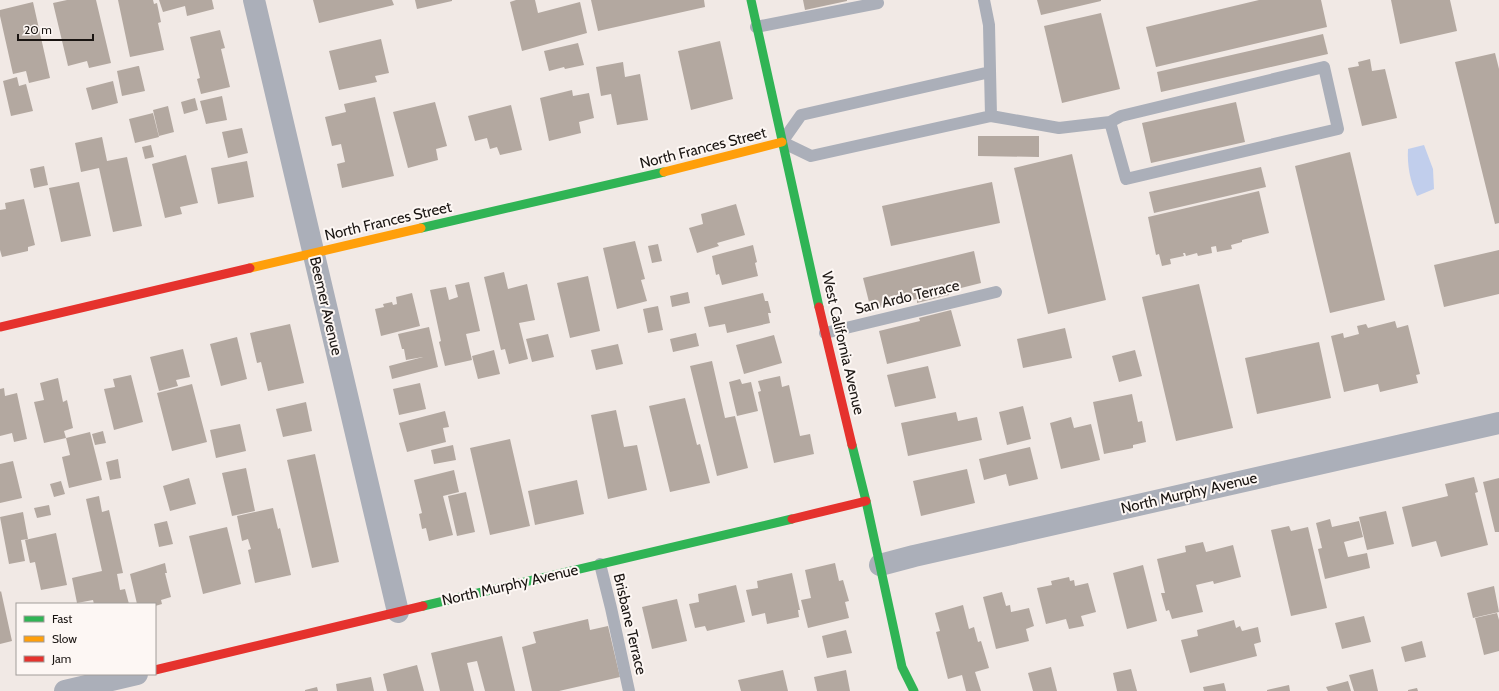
<svg xmlns="http://www.w3.org/2000/svg" width="1499" height="691" viewBox="0 0 1499 691" font-family="Cabin,sans-serif">
  <rect width="100%" height="100%" fill="#f1e9e5"/>
  <path fill="#c1ceec" d="M1424,145L1433,169L1434,189L1417,196C1410,181 1407,165 1408,149Z"/>
  <path fill="#b3a8a0" d="M67,0H96L111,63L89,68L87,61L68,66L53,3Z
    M118,0H153L154,4L157,3L161,22L158,23L164,50L130,57Z
    M159,0H212L214,9L187,16L185,6L163,12Z
    M313,0H392L394,5L319,23Z
    M415,0H452V1L417,9Z
    M516,0H535L538,13L580,2L587,33L522,51L510,2Z
    M591,0H704L705,7L598,31Z
    M803,0H847V1L805,10Z
    M1037,0H1101V1L1041,15Z
    M1259,0H1321L1327,27L1156,67L1146,27Z
    M1391,0H1450L1457,31L1400,44Z
    M33,2L50,78L29,83L26,71L13,74L0,16V10Z
    M1101,13L1120,89L1062,103L1044,26Z
    M220,30L225,48L221,49L230,87L201,94L197,79L200,78L190,37Z
    M1323,34L1328,54L1161,92L1157,72Z
    M381,39L389,73L375,76L377,82L339,90L329,51Z
    M720,41L733,99L691,110L678,51Z
    M578,43L584,65L565,69L564,67L549,71L544,51Z
    M1495,53L1499,69V223L1495,224L1455,62Z
    M1370,59L1372,71L1385,69L1397,118L1362,126L1348,68L1359,66L1358,62Z
    M623,62L625,77L640,74L648,120L617,125L611,94L601,96L596,67Z
    M138,66H139L145,91L122,96L117,71Z
    M17,77L19,86L26,84L33,111L11,116L3,81Z
    M113,81L118,103L92,110L86,88Z
    M572,90L573,96L589,93L594,118L579,122L581,133L549,141L540,98Z
    M222,96L227,120L206,124L200,101Z
    M375,97L394,176L342,188L337,164L345,162L341,144L332,146L325,117L346,112L344,104Z
    M195,98L198,110L184,114L181,102Z
    M435,102L447,146L436,149L438,160L408,168L393,112Z
    M1236,102L1245,142L1151,163L1142,123Z
    M511,105L522,150L500,155L497,147L490,149L487,138L475,141L468,116Z
    M168,106L174,132L159,136L153,110Z
    M153,113L159,137L135,143L129,119Z
    M242,128L248,153L228,158L222,132Z
    M978,136H1039V157L978,156Z
    M102,137L107,161L127,157L142,226L113,232L99,168L81,172L75,143Z
    M151,145L154,157L145,159L142,147Z
    M1350,152L1385,300L1330,313L1295,166Z
    M1072,154L1106,300L1048,314L1014,168Z
    M186,155L198,203L180,207L182,214L165,218L152,164Z
    M247,161L254,197L218,204L211,168Z
    M44,166L48,185L34,188L30,169Z
    M1261,167L1266,187L1154,213L1149,192Z
    M79,182L91,236L61,242L49,188Z
    M992,182L1000,223L891,246L882,206Z
    M1259,191L1269,233L1242,240V242L1231,245L1232,249L1217,252L1216,246L1211,247L1212,253L1198,256L1197,253L1186,256L1185,253H1183L1184,256L1170,259L1171,264L1162,266L1159,254L1156,255L1148,217Z
    M24,199L35,245L28,247V251L2,257L0,250V210L6,209L5,203Z
    M736,204L745,235L717,243L719,246L697,253L689,228L703,224L701,214Z
    M635,241L645,279L641,280L647,301L617,309L603,248Z
    M658,244L662,261L652,263L648,246Z
    M753,245L757,262L755,263L758,276L722,285L719,274L716,275L712,256Z
    M1499,250V294L1444,307L1434,265Z
    M974,251L981,283L949,291V295L917,303V299L871,310L863,278Z
    M504,272L508,289L527,284L535,320L519,323L528,359L509,364L505,349L501,350L484,277Z
    M588,276L600,331L570,338L557,283Z
    M469,282L480,331L466,334L472,360L445,366L439,342L441,341L430,290L446,287L449,300L458,297L455,285Z
    M1199,284L1233,428L1176,441L1142,297Z
    M688,292L690,303L672,307L670,296Z
    M412,293L420,326L381,336L375,309L384,307L383,304L392,302L393,305L397,304L396,297Z
    M763,293L765,301H768L771,313H768L770,323L727,333L725,324L709,327L704,307Z
    M658,306L663,330L648,333L643,309Z
    M951,310L961,346L887,364L879,331L920,321L919,318Z
    M1395,321L1397,328L1408,325L1420,374L1416,375L1418,383L1380,392L1378,384L1344,392L1331,336L1343,333L1344,338L1359,334L1357,326L1366,324L1368,328Z
    M290,324L304,383L268,391L261,362L257,363L250,333Z
    M429,327L438,367L392,379L389,366L423,357L406,360L404,349H402L398,334Z
    M1065,328L1072,358L1023,368L1017,339Z
    M696,333L699,346L673,352L670,339Z
    M548,334L554,357L532,362L526,339Z
    M774,335L782,363L744,374L736,345Z
    M237,337L247,379L221,386L210,344Z
    M1319,342L1331,398L1257,414L1245,358Z
    M618,344L623,364L596,370L591,350Z
    M183,349L190,377L176,380L178,386L159,391L150,357Z
    M494,350L500,374L478,379L472,356Z
    M1135,350L1142,376L1119,382L1112,356Z
    M712,361L725,418L735,416L748,468L717,476L690,366Z
    M928,366L936,398L895,407L887,375Z
    M131,375L143,422L114,430L104,389L115,387L113,379Z
    M780,376L782,387L789,385L800,436L810,434L814,454L774,463L758,392L761,391L758,381Z
    M58,378L63,402L67,400L73,428L64,431L66,438L90,432L102,480L69,488L62,457L70,455L66,438L44,443L34,402L44,400L40,383Z
    M740,379L742,384L751,382L758,411L737,416L729,382Z
    M420,383L426,409L399,415L393,389Z
    M192,384L207,442L172,451L157,393Z
    M4,388L5,396L17,393L27,439L14,442L12,433L0,436V389Z
    M1132,394L1138,422L1142,421L1146,442L1133,445V448L1104,454L1093,402Z
    M685,398L697,445L700,444L710,483L670,492L649,406Z
    M306,402L312,431L283,437L276,409Z
    M1023,406L1031,439L1007,445L999,412Z
    M616,410L624,447L637,445L647,490L608,499L591,415Z
    M445,411L449,427L443,428L446,442L407,452L399,423Z
    M956,412L958,421L977,417L982,440L908,456L901,423Z
    M1071,417L1074,428L1091,424L1100,460L1061,469L1050,423Z
    M240,424L246,451L216,458L210,430Z
    M103,431L106,443L95,445L92,434Z
    M510,439L530,526L490,535L470,448Z
    M453,445L456,460L434,464L431,450Z
    M1030,447L1038,479L1009,486L1006,474L984,480L979,459Z
    M315,454L339,562L312,568L287,460Z
    M118,459L121,478L110,480L106,462Z
    M13,461L22,498L0,503V464Z
    M246,468L255,511L232,516L222,473Z
    M967,469L975,503L921,516L913,481Z
    M454,470L459,492L443,496L453,535L429,541L426,528L422,529L419,514L422,513L414,480Z
    M1474,477L1478,492L1475,493L1488,545L1441,557L1436,541L1412,547L1402,507L1448,496L1445,484Z
    M189,478L196,504L170,511L163,486Z
    M1499,478V532H1495L1483,482Z
    M577,480L584,514L535,525L528,491Z
    M61,481L65,494L54,497L50,484Z
    M466,492L475,532L457,536L448,496Z
    M99,496L102,512L109,510L123,573L117,574L120,590L125,589L129,604H94L93,600L77,603L72,578L102,571L86,499Z
    M49,505L51,515L37,518L34,508Z
    M273,508L278,529L280,528L291,575L255,583L248,550L251,549L248,539L242,541L237,516Z
    M1386,511L1394,544L1367,550L1359,517Z
    M23,512L28,539L21,540L25,561L9,564L0,517Z
    M1330,519L1332,527L1359,521L1363,537L1344,542L1348,557L1367,553L1370,568L1325,579L1318,549L1322,548L1316,523Z
    M167,521L173,544L159,547L154,524Z
    M1289,526L1291,531L1308,527L1327,608L1291,616L1271,530Z
    M227,527L241,584L203,594L189,536Z
    M56,533L67,585L41,590L35,562L30,563L25,540Z
    M1203,542L1206,552L1233,545L1241,577L1214,584L1213,581L1196,585L1203,612L1172,619L1169,610L1166,611L1161,593H1165L1157,559L1186,552L1185,546Z
    M165,563L167,573H165L171,597L161,600L162,604L155,606V604H137L130,574Z
    M835,563L839,581L843,580L849,601L845,602L849,618L808,628L801,600L811,598L805,570Z
    M1143,565L1157,621L1127,629L1113,573Z
    M792,573L800,610H798L799,617L767,624L765,613L752,616L746,590L758,588L757,581Z
    M1069,577L1070,581L1074,580L1075,586L1088,583L1096,612L1081,616L1084,626L1069,629L1066,619L1046,624L1037,588L1052,585L1051,581Z
    M736,585L745,622L707,631L705,626L695,628L689,604L699,602L698,594Z
    M1494,586L1499,612L1473,618L1467,593Z
    M1,591L12,641L0,644V592Z
    M1002,592L1006,606L1010,605L1011,612L1029,608L1034,626L1026,629L1029,641L996,649L983,597Z
    M677,599L687,641L652,649L642,607Z
    M963,605L969,629L974,627L978,642L981,641L989,668L975,672L981,691H966L962,675L948,679L936,632L940,631L935,613Z
    M1497,613L1499,620V651L1484,655L1475,618Z
    M1364,616L1371,642L1342,649L1335,623Z
    M588,619L590,630L608,626L620,677L559,691H532L522,647L536,643L533,632Z
    M1234,620L1236,628L1240,626L1242,631L1258,627L1261,642L1254,644L1257,656L1190,673L1181,640L1198,636L1197,630Z
    M846,630L852,653L827,658L822,636Z
    M502,636L515,691H485L477,661L467,663L474,691H440L431,653Z
    M1422,641L1426,657L1405,662L1401,647Z
    M417,665L424,691H387L383,674Z
    M1051,667L1057,691H1033L1028,673Z
    M1131,669L1137,691H1117L1113,673Z
    M1373,669L1378,691H1354L1349,675Z
    M783,670L788,691H741L738,680Z
    M846,670L850,691H817L814,677Z
    M371,677L374,691H337L336,684Z
    M1348,681L1351,691H1328L1326,687Z
    M1224,683L1226,691H1204L1203,687Z
    M1289,685L1290,691H1267V690Z
    M317,687L318,691H305V690Z
    M1417,688L1418,691H1408V690Z"/>
  <g fill="none" stroke-linecap="round" stroke-linejoin="round">
    <path stroke="#abafb9" stroke-width="12" d="M984,0L989,25L991,116
      M756,27L878,3
      M990,72L801,115L782,142L811,156L991,116L1059,128L1110,122L1121,116L1324,67L1338,129L1126,179L1110,122
      M825,333L996,292
      M600,564L611,608L629,691"/>
    <path stroke="#abafb9" stroke-width="22" d="M254,0L398,612
      M880,565L914,556L1499,423
      M65,691L137,674"/>
    <path stroke="#30b455" stroke-width="9" d="M751,0L819,307
      M421,228L664,172
      M852,445L866,501L902,667L914,691
      M423,606L792,519"/>
    <path stroke="#ff9f0a" stroke-width="9" d="M664,172L782,142
      M250,268L421,228"/>
    <path stroke="#e5322d" stroke-width="9" d="M819,307L852,445
      M0,327L250,268
      M792,519L866,501
      M155,670L423,606"/>
  </g>
  <g text-anchor="middle" stroke-width="4" stroke-linejoin="round" paint-order="stroke">
    <g font-size="15" fill="#1a1512" stroke="#fdf7f4">
      <text transform="translate(703 148) rotate(-14)" y="5">North Frances Street</text>
      <text transform="translate(388 221) rotate(-13)" y="5">North Frances Street</text>
      <text transform="translate(907 297) rotate(-13)" y="5">San Ardo Terrace</text>
      <text transform="translate(326 306) rotate(77)" y="5">Beemer Avenue</text>
      <text transform="translate(843 343) rotate(77)" y="5">West California Avenue</text>
      <text transform="translate(1189 493) rotate(-13)" y="5">North Murphy Avenue</text>
      <text transform="translate(510 585) rotate(-13)" y="5">North Murphy Avenue</text>
      <text transform="translate(630 624) rotate(77)" y="5">Brisbane Terrace</text>
    </g>
  </g>
  <rect x="16" y="603" width="140" height="72" fill="#fdf7f4" stroke="#a29d9a"/>
  <rect x="24" y="616" width="20" height="6" fill="#30b455" stroke="#a29d9a"/>
  <text x="52" y="623" font-size="12" fill="#1a1512">Fast</text>
  <rect x="24" y="636" width="20" height="6" fill="#ff9f0a" stroke="#a29d9a"/>
  <text x="52" y="643" font-size="12" fill="#1a1512">Slow</text>
  <rect x="24" y="656" width="20" height="6" fill="#e5322d" stroke="#a29d9a"/>
  <text x="52" y="663" font-size="12" fill="#1a1512">Jam</text>
  <path d="M18 34v6h75v-6" fill="none" stroke="#1a1512" stroke-width="2"/>
  <text x="24" y="34" font-size="12" fill="#1a1512" stroke="#fdf7f4" stroke-width="3" paint-order="stroke">20 m</text>
</svg>
